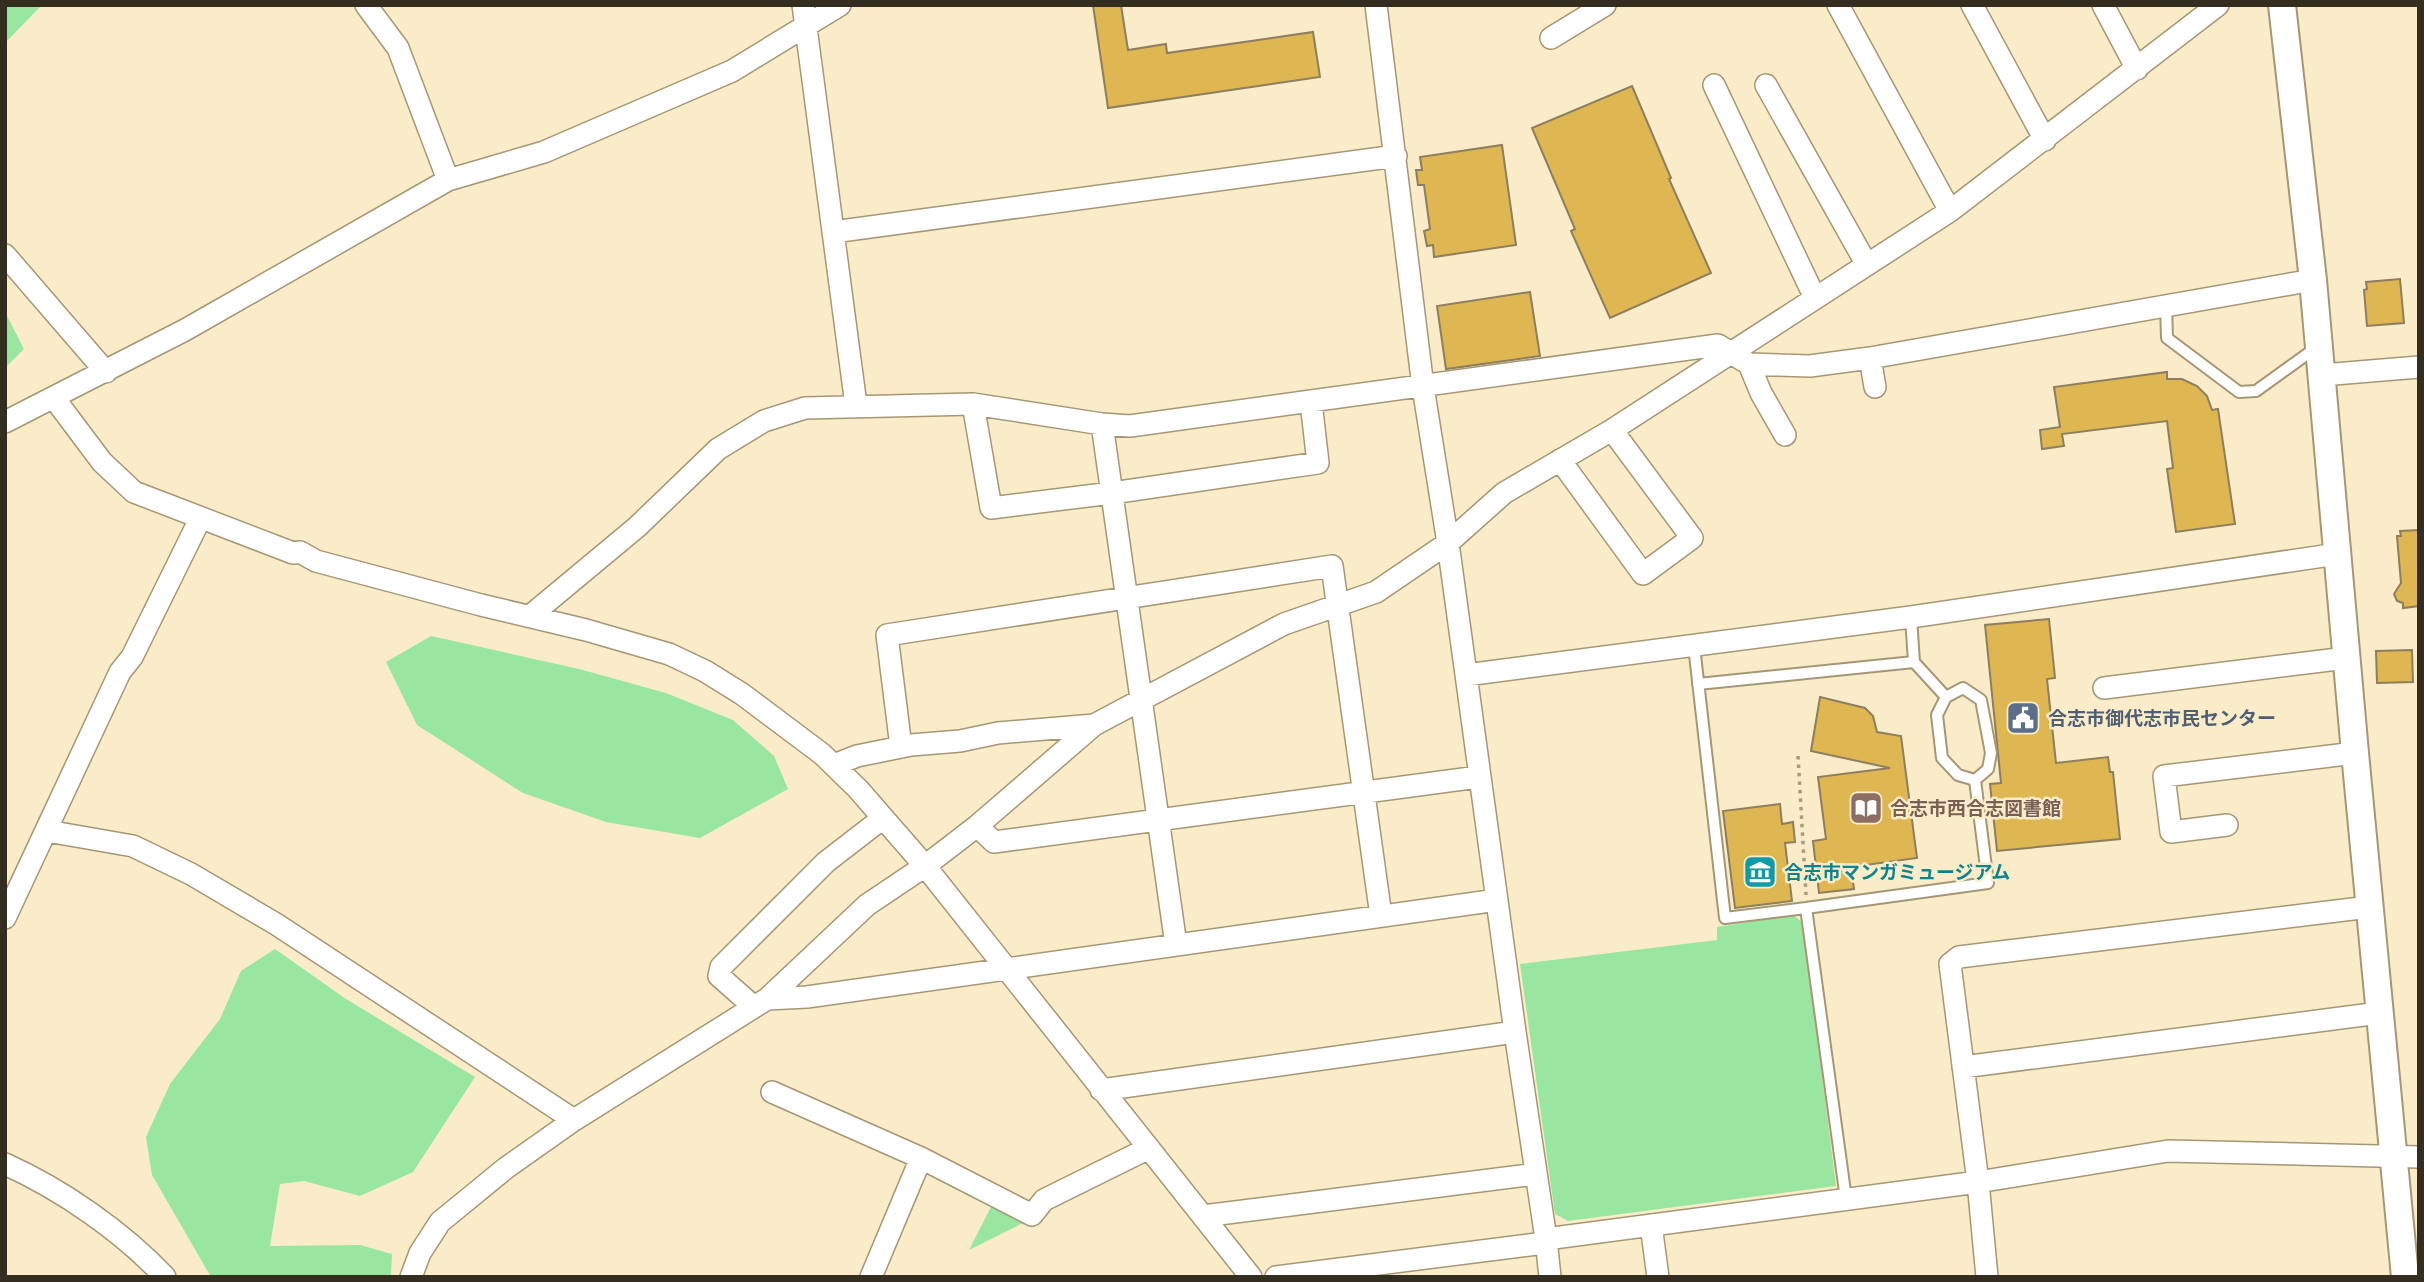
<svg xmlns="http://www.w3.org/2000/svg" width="2424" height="1282" viewBox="0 0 2424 1282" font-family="'Work Sans','Noto Sans JP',sans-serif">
  <rect width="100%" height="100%" fill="#fbecc9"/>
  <path fill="#99e6a1" d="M5,5H42L5,43Z
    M5,312L24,349L5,368Z
    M431,636L579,669L666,693L733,720L774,756L788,789L700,838L606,822L523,793L417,725L386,662Z
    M1793,915L1803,923L1836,1186L1568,1221L1555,1214L1520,964L1717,940V927Z
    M275,949L346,999L475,1077L413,1172L360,1196L304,1181L280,1184L270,1246L360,1245L392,1254L391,1277H211L152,1175L146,1137L170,1084L220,1019L241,971Z
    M994,1201L1029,1220L969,1250Z"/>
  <path fill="#dfb752" stroke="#8c7e5e" stroke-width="2" d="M1093,5H1121L1128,50L1166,44L1167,53L1313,32L1320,77L1108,108Z
    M1632,86L1671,178L1669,179L1711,273L1610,318L1571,231L1575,229L1532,128Z
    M1502,145L1516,245L1434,257L1433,245L1427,246L1424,231L1430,229L1424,185H1418L1416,170H1422L1420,157Z
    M2400,279L2404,323L2367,326L2364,290L2367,289L2366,282Z
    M1530,292L1540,356L1446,369L1437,306Z
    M2167,372V379H2182L2197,386L2207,396L2212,410L2218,409L2235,524L2176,532L2167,469L2173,468L2167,421L2062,434L2064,446L2042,449L2040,430L2060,427L2054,387Z
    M2419,530V606L2403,608V603L2397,601L2394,594L2401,583L2397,536H2401L2400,531Z
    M2049,619L2055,678L2047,679L2056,763L2108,757L2110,772H2113L2120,839L1997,851L1990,784L2001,783L1985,625Z
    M2412,650L2413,682L2377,683L2376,651Z
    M1820,697L1865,708L1873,716L1877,732L1901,736L1917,858L1851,867L1854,889L1819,893L1813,841L1826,839L1818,777L1890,768L1811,751Z
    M1780,804L1782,824L1793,822L1795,842L1785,843L1792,901L1735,908L1723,811Z"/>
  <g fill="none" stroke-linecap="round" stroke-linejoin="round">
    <defs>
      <path id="service" d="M2166,306L2167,338L2239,392L2256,391L2317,347
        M1911,617L1914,662L1946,697
        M1694,646L1725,918L1806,908
        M1698,684L1914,662
        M1963,688L1981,700L1991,753L1988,769L1975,780L1958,775L1942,758L1937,715L1946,697Z
        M1846,1199L1806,908L1988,883L1975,780"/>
      <path id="minor" d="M366,5L398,48L448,180
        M803,5L856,405
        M1376,5L1423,387L1448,543L1515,1032L1546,1239L1550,1277
        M1838,5L1950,211
        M1972,5L2045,140
        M2103,5L2137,69
        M1551,38L1605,5
        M1714,85L1815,298
        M1766,85L1867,265
        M833,232L1396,156
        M5,255L106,372
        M1870,358L1875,387
        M1749,364L1761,393L1785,435
        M2322,375L2419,367
        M54,398L102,462L134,492L293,553L300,552L316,561L481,605L586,630L669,654L705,671L742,694L822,754L858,789L925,866L1251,1277
        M973,404L991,508L1112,493L1318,463L1311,402
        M5,422L185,330L448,180L544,152L732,71L840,5
        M1102,424L1176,945
        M1560,460L1643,574L1692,538L1612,430
        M530,616L637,527L718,449L764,421L805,408L973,404L1102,424L1130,426L1718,345L1749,364L1810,366L1870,358L2313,280
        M1466,675L1911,617L2337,554
        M2104,688L2346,658
        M901,747L887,635L1332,566L1381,916
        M834,765L857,756L911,745L960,741L998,733L1094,725
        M2227,825L2171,832L2164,776L2355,753
        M977,826L994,842L1478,777
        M47,831L133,846L191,874L276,924L574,1120
        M5,918L120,672L132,657L200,519
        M767,999L807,997L1497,900
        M754,1007L719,976L721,967L826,862L883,818
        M1963,1067L2379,1013
        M1101,1090L1515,1032
        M772,1092L921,1158L1032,1215L1044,1200L1149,1148
        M5,1164C61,1189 123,1232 165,1277
        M1203,1216L1536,1174
        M1651,1225L1658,1277
        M411,1277L420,1253L440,1222L506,1168L574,1120L767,999L867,905L925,866L977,826L1094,725L1284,624L1376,592L1448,543L1504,493L1612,430L1950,211L2218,5
        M871,1277L921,1158
        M1276,1277L1537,1244L1546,1239L1978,1182L2168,1151L2419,1157
        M1987,1277L1978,1182L1950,964L1959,957L2369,907"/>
      <path id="tertiary" d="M2282,5L2313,280L2355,753L2405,1277"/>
    </defs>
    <use href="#service" stroke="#a59776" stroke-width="14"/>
    <use href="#minor" stroke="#a59776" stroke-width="24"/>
    <use href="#tertiary" stroke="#a59776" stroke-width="30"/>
    <path stroke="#a79c82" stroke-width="3.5" stroke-dasharray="3.5 5" stroke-linecap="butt" d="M1798,756L1806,895"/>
    <use href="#service" stroke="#fff" stroke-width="10"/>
    <use href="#minor" stroke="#fff" stroke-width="21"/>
    <use href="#tertiary" stroke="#fff" stroke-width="26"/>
  </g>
  <defs>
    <symbol id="civic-square" viewBox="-11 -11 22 22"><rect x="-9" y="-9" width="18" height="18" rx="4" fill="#5c6f8a" stroke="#fbecc9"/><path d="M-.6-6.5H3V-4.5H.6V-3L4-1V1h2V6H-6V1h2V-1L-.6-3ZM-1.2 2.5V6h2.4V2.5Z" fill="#fff"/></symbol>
    <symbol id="library-square" viewBox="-11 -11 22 22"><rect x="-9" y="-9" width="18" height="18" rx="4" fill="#8d6e63" stroke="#fbecc9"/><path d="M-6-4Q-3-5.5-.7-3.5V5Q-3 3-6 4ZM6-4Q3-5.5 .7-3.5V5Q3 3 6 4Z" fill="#fff"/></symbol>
    <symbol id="museum-square" viewBox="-11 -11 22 22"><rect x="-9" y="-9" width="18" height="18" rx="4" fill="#0f9aa8" stroke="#fbecc9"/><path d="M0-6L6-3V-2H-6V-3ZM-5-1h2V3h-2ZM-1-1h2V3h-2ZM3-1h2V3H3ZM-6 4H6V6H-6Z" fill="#fff"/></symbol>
  </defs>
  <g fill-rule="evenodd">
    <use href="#civic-square" x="2004" y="699" width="38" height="38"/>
    <use href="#library-square" x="1847" y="789" width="38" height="38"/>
    <use href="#museum-square" x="1741" y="853" width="38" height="38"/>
  </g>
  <g text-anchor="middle" stroke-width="5" stroke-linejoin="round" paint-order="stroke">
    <g font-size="19" font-weight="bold" fill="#4e5e75" stroke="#fbecc9" text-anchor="start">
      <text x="2048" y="725">合志市御代志市民センター</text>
    </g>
    <g font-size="19" font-weight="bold" fill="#785e54" stroke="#fbecc9" text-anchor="start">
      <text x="1890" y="815">合志市西合志図書館</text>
    </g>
    <g font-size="19" font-weight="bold" fill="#0d838f" stroke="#fbecc9" text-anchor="start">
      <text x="1784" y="879">合志市マンガミュージアム</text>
    </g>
  </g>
  <rect width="2424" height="1282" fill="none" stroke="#342e20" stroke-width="14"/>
</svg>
